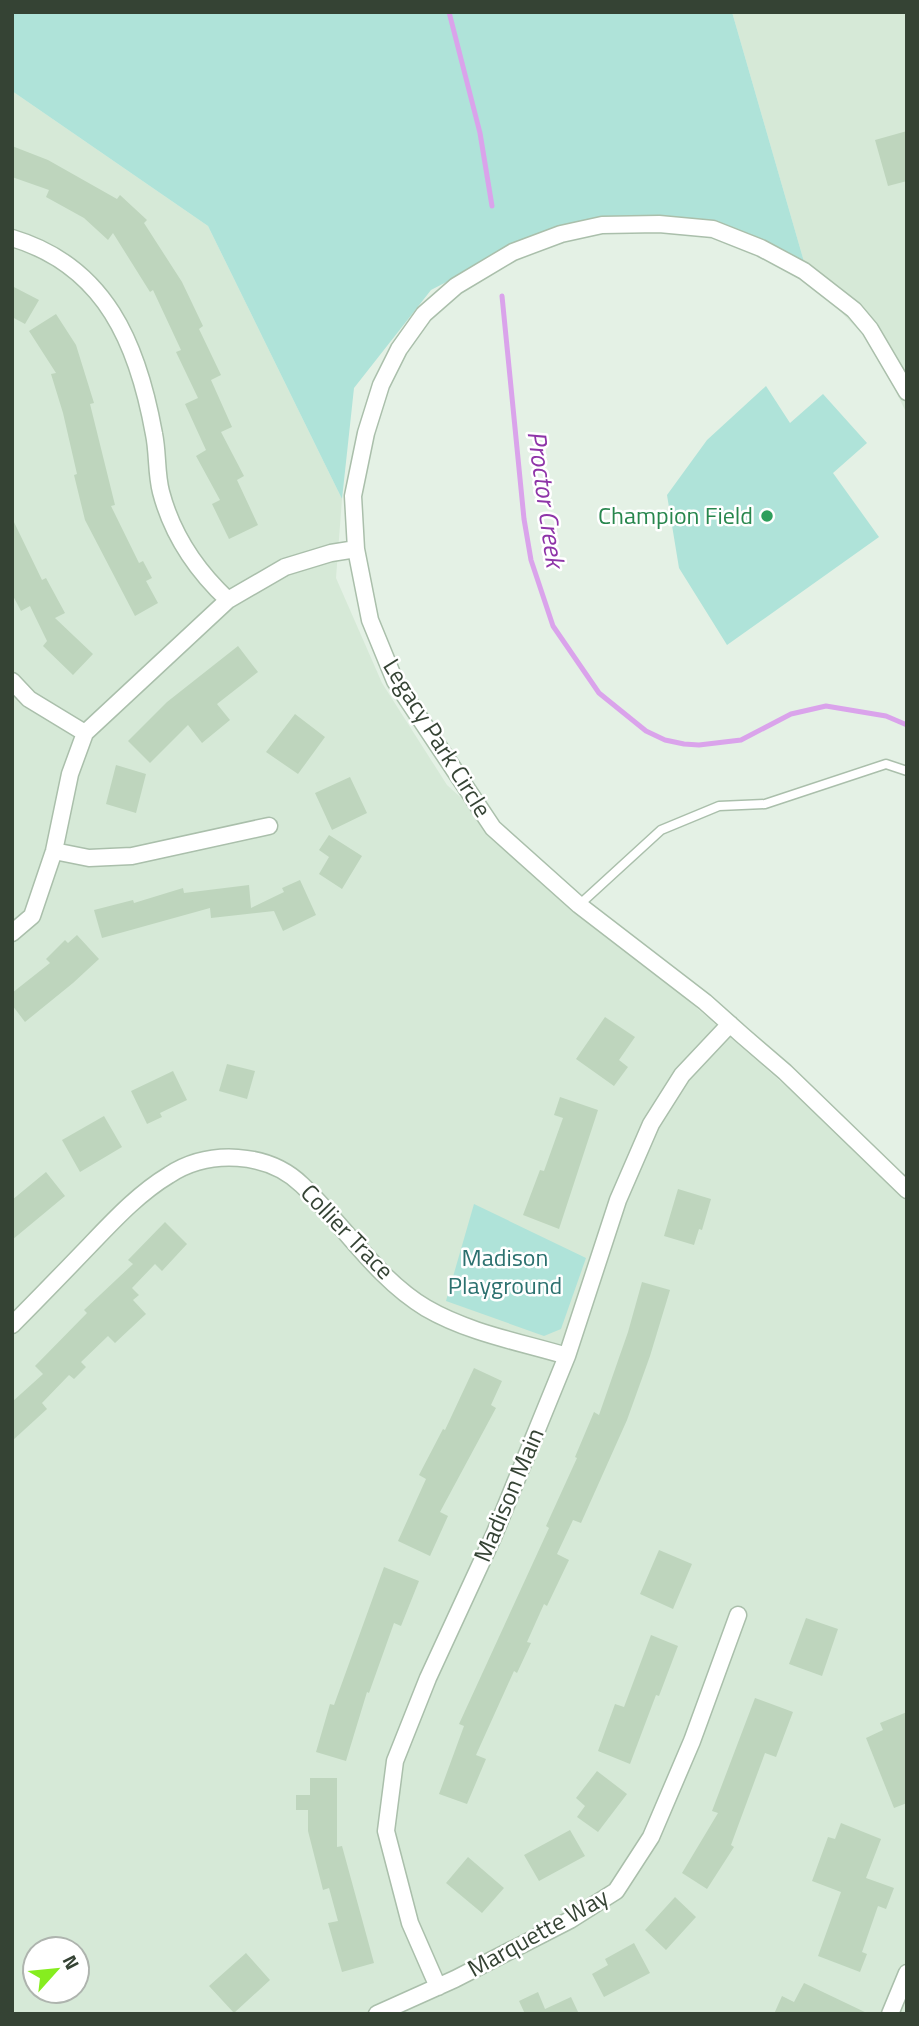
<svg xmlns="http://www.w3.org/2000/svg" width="919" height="2026" viewBox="0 0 919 2026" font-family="'Titillium Web',sans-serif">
  <rect width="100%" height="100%" fill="#e4f1e5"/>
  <path fill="#d6e9d7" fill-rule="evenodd" d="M732,12H907V414L872,344L809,279Z
    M12,91L208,226L342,499L336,578L382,683L447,785L579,905L907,1192V2014H12ZM35,1949H77V1991H35Z"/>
  <path fill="#afe3d9" d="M12,12H732L809,279L729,227L634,219L535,236L431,290L354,388L342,499L208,226L12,91Z
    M766,386L790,423L823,394L867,443L833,473L879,537L727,645L679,568L667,495L707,440Z
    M474,1204L586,1258L561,1329L544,1336L446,1301Z"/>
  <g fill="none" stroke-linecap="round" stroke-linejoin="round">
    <path stroke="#daa3eb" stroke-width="5" d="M449,12L480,133L492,206
      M502,296L524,519L531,560L553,626L599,693L646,731L665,740L684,744L699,745L741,740L791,714L826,706L886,716L907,725"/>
  </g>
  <path fill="#bed5bd" d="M907,131V181L888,186L875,140Z
    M12,146L48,160L117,199L120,195L147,220L144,223L182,282L203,326L199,329L221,375L211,380L232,427L221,432L244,476L237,480L258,525L229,539L212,504L220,500L196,456L206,450L185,404L198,398L176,352L181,350L153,290L150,292L113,233L108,240L84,218L46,197L49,190L12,177Z
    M12,286L39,300L25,324L12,317Z
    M56,314L76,345L94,403L90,404L115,505L111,506L139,563L143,561L152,578L146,581L158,603L135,616L85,520L74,475L77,474L63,413L51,374L56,373L29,331Z
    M12,518L42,580L46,578L65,613L55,618L93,654L73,675L43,646L47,641L30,606L21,611L12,594Z
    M238,646L258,672L217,704L230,720L202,743L188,725L150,763L128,741L167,702Z
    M295,714L325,737L298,774L266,752Z
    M116,765L146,774L136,813L106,804Z
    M350,777L367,813L332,830L315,793Z
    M329,835L362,856L342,889L319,874L329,857L319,850Z
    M300,880L316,915L283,931L274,911L211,918L210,908L102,938L94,910L133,900L134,903L183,888L184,893L249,885L251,908L284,892L282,888Z
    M77,935L99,959L73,983L25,1022L12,1005V993L50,963L46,959L65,940L68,943Z
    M605,1017L635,1037L619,1060L628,1067L614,1086L576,1059Z
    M227,1064L255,1071L247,1099L219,1091Z
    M173,1071L187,1100L160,1113L162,1117L147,1124L131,1091Z
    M560,1097L598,1110L559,1229L523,1215L540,1170L544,1171L563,1118L554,1115Z
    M104,1116L122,1147L80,1172L62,1140Z
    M46,1172L65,1196L12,1240V1200Z
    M678,1189L711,1199L702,1230L699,1229L694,1245L664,1236Z
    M165,1222L187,1244L162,1271L155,1264L132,1288L139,1295L133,1300L146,1314L115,1343L108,1336L81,1362L86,1367L74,1379L69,1375L42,1403L47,1409L12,1441V1402L43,1374L35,1366L87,1313L84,1310L133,1264L128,1260Z
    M642,1282L670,1290L650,1356L627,1420L581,1523L573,1520L557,1554L569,1560L547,1606L544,1604L527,1642L531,1643L517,1673L514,1671L476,1755L486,1759L467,1804L439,1794L464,1726L459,1724L549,1528L546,1526L577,1458L575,1457L594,1412L599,1415L628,1332Z
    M474,1368L502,1381L491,1405L496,1408L440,1512L448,1516L430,1556L398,1541L426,1479L419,1475L443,1429L445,1430Z
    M659,1550L692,1564L673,1609L640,1594Z
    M384,1567L419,1581L401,1626L394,1623L369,1693L367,1692L346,1761L316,1752L330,1704L334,1705Z
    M806,1618L838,1629L822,1676L789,1664Z
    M651,1635L678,1646L659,1696L656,1695L630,1764L598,1751L615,1704L624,1707Z
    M755,1698L793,1712L776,1757L765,1753L731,1845L734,1847L707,1889L682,1873L718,1813L712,1811Z
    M907,1712V1803L894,1808L866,1738L883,1730L880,1723Z
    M597,1771L627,1794L598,1832L577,1817L585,1806L576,1798Z
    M310,1778H337V1847L342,1846L374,1963L342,1972L328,1923L338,1921L329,1888L323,1890L308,1831V1810H296V1795H310Z
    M841,1823L881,1839L866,1878L894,1888L886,1909L878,1906L862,1952L867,1954L860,1972L818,1956L841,1892L812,1881L828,1837L835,1839Z
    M570,1830L585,1856L539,1881L524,1855Z
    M468,1857L504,1888L482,1913L446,1883Z
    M675,1897L696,1917L666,1950L645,1930Z
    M634,1943L650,1973L604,1997L592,1974L608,1965L605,1959Z
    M246,1953L270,1980L234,2013L209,1986Z
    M804,1983L869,2014H774L782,1996L794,2002Z
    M538,1992L545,2009L571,1997L579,2014H525L519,2001Z"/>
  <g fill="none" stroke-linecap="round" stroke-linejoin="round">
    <defs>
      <path id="lane" d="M579,905L661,830L719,806L765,804L886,764L907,771"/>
      <path id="street" d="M12,238C106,266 138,345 154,434C158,453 156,473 161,492C172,534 197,571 228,600
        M907,392L870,329L854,310L804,271L761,248L713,229L659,224L602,225L561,234L513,252L456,286L424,314L399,349L381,385L366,433L353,496L356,549L370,620L395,681L493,828L579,905L705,1002L742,1035L785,1072L907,1190
        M12,681L29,699L85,733
        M54,851L89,858L132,856L269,826
        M12,933L32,916L54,851L70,774L85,733L228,600L285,567L331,553L356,549
        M12,1325C38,1299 64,1272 90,1245C114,1220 139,1193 169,1175C209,1149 268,1152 302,1185C343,1224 377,1279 426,1308C469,1333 520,1342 567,1356
        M438,1987L410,1923L386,1831L395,1761L428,1678L494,1535L567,1356L618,1200L651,1124L682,1075L730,1024
        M377,2014L455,1979L570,1920L616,1891L651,1837L692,1741L738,1615
        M890,2014L907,1973"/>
    </defs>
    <use href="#lane" stroke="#aabfab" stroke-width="11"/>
    <use href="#street" stroke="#aabfab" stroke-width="19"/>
    <use href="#lane" stroke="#fff" stroke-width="8"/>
    <use href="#street" stroke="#fff" stroke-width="16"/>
  </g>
  <circle fill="#2e9e5b" stroke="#fff" stroke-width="2.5" cx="767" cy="516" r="7"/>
  <g text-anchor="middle" stroke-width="5" stroke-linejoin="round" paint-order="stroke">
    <g font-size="24" fill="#27864d" stroke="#fff" text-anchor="end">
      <text x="753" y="524">Champion Field</text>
    </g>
    <g font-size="24" fill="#354334" stroke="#fff">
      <text transform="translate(437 738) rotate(58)" y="8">Legacy Park Circle</text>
      <text transform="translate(347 1232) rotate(46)" y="8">Collier Trace</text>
      <text transform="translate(509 1495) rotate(-67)" y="8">Madison Main</text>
      <text transform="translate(538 1933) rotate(-29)" y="8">Marquette Way</text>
    </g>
    <g font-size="24" fill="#2c716f" stroke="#fff">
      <text x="505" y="1266">Madison<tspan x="505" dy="28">Playground</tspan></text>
    </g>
    <g font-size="26" font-style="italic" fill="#8e34a8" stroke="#fff">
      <text transform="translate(546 499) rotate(82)" y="9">Proctor Creek</text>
    </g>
  </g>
  <rect width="919" height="2026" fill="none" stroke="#354334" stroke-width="28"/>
  <g transform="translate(56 1970) rotate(63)"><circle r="33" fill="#ffffff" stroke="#aeb4ae" stroke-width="2"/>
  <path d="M0-5L12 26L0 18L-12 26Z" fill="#86ed1f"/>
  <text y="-10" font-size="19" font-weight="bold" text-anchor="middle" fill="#354334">N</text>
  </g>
</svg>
